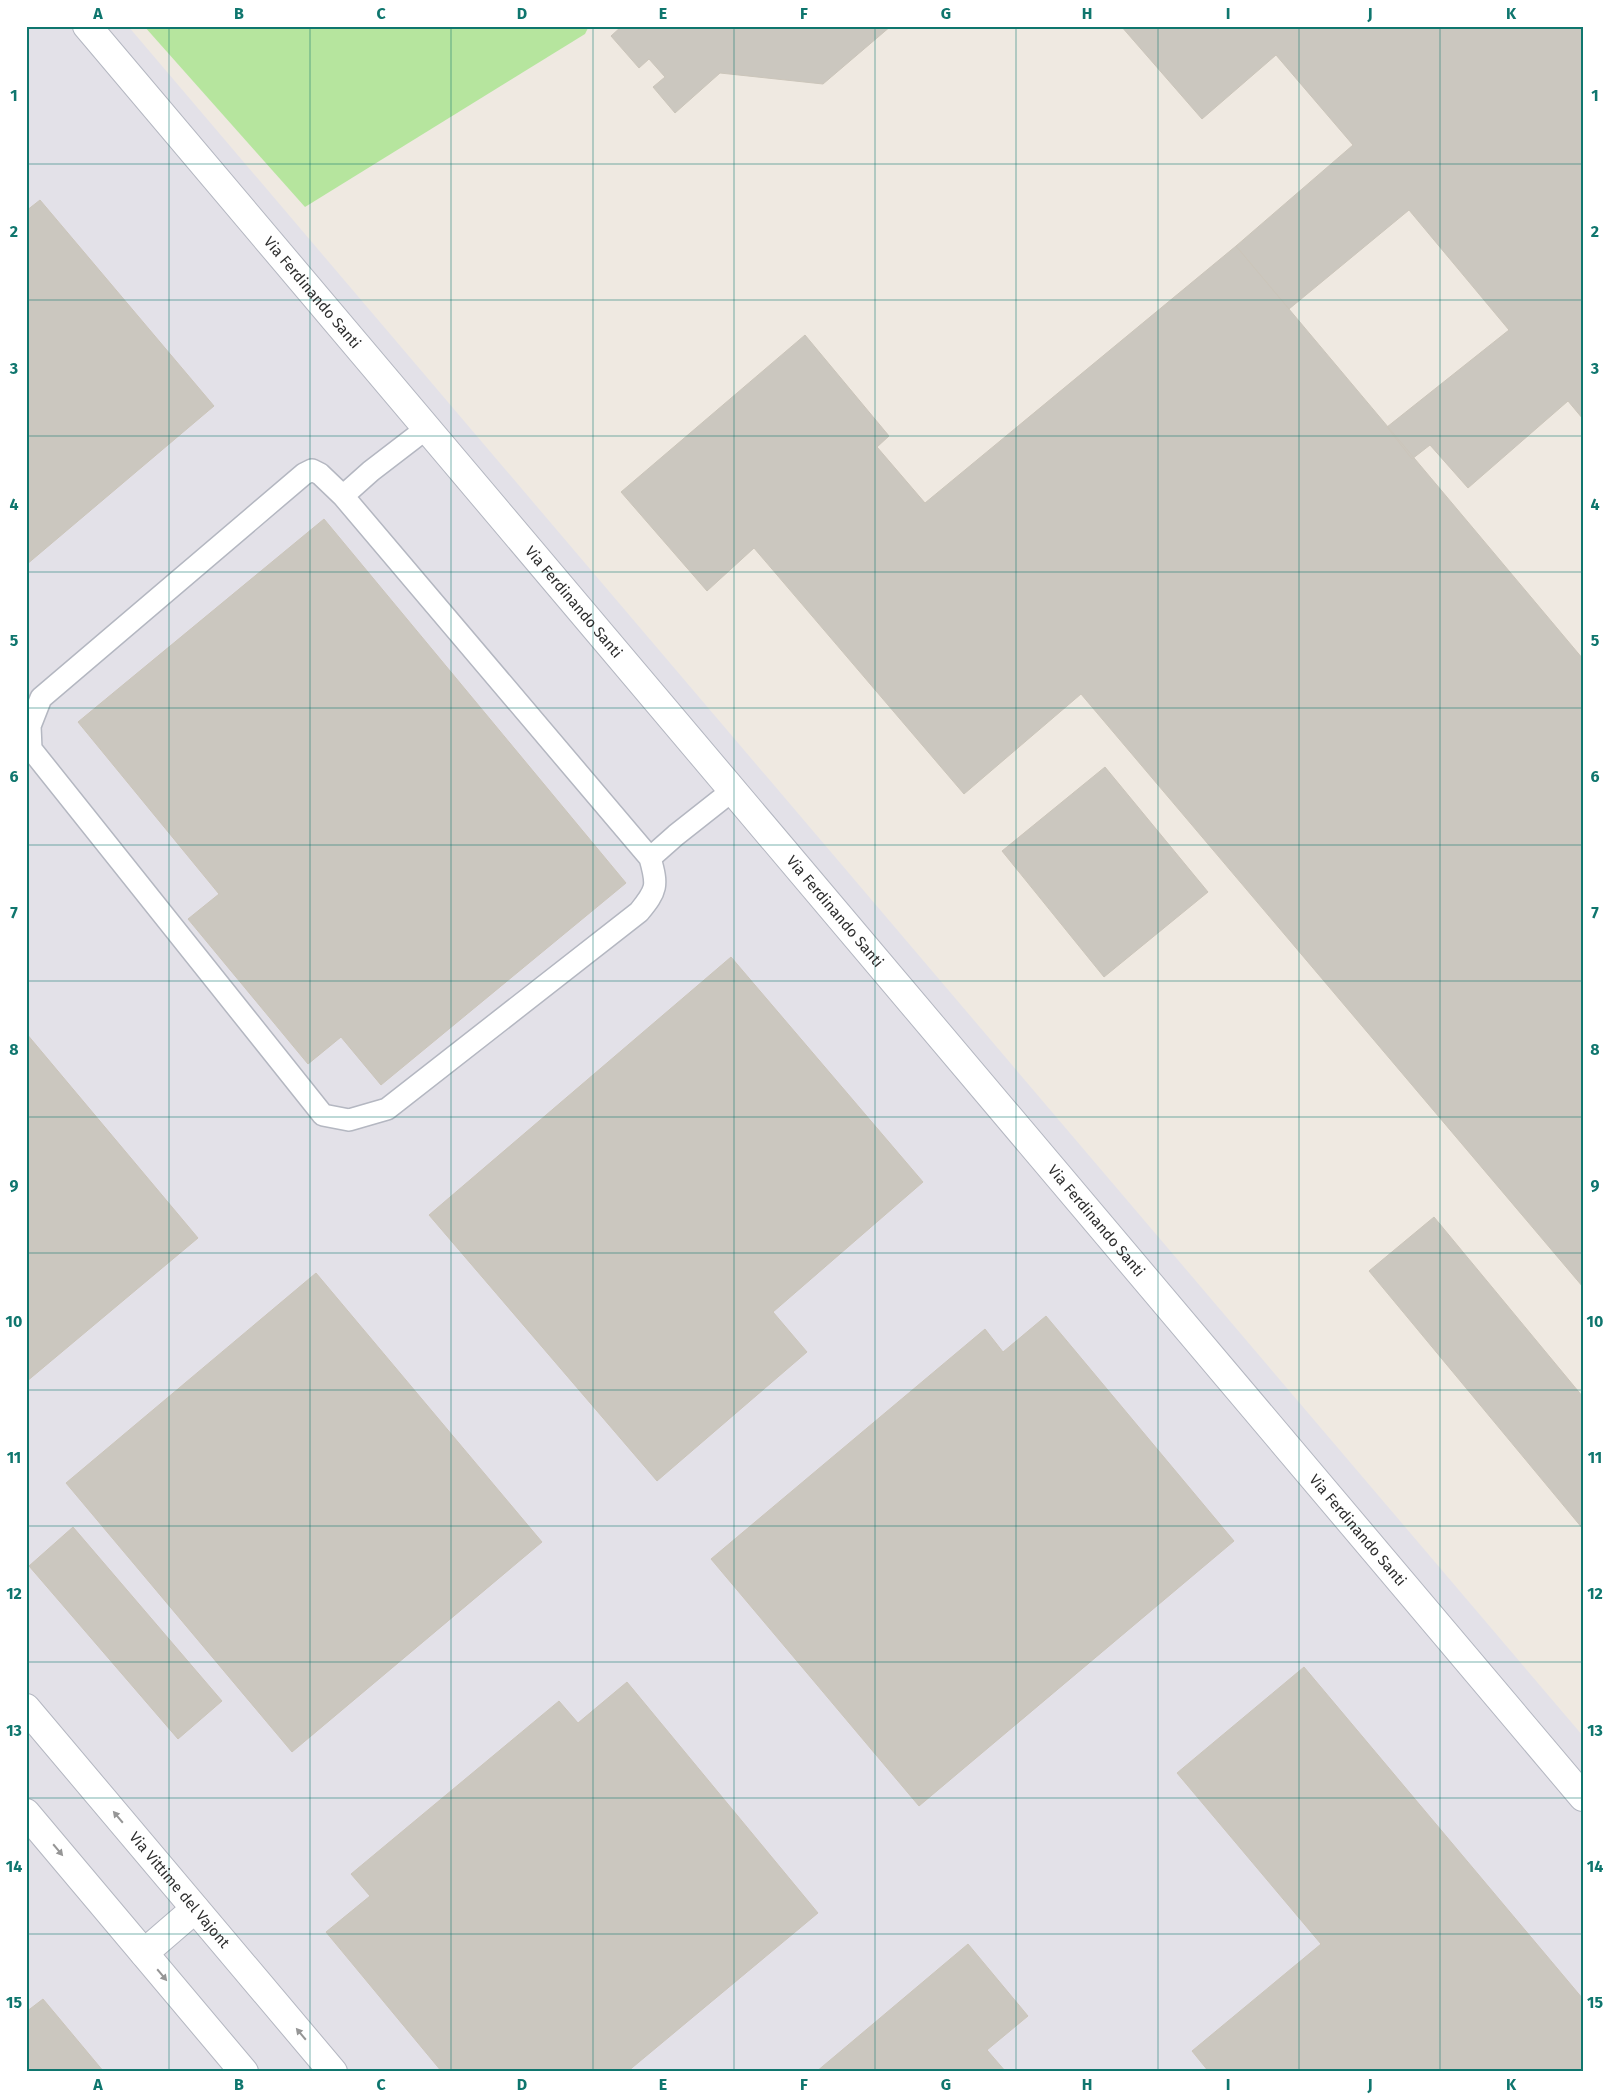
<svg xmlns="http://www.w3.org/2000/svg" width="1609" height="2098" viewBox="0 0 1609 2098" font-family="'Fira Sans',sans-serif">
  <rect width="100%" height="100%" fill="#efe9e1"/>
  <path fill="#e3e1e8" d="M26,26H128L1583,1736V2072H26Z"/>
  <path fill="#b6e59e" d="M144,26H589L585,34L305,207Z"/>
  <path fill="#cbc7bf" stroke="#cbc5ba" d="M622,26H891L823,84L720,73L675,113L653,87L665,77L649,59L639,68L611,36Z
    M1121,26H1583V419L1568,401L1468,488L1430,445L1412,459L1387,427L1509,330L1409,210L1289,309L1236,246L1353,145L1276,55L1202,119Z
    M40,200L214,406L26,565V211Z
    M1236,246L1583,659V1287L1081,694L964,794L754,548L707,591L621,492L805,335L889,436L877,447L925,503Z
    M324,519L626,883L381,1085L341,1037L308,1064L188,919L219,894L78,722Z
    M1105,767L1208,892L1104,977L1002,851Z
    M731,957L923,1182L773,1312L807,1352L657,1481L429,1215Z
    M26,1033L198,1238L26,1382Z
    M1434,1217L1583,1397V1529L1369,1271Z
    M316,1273L542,1542L292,1752L66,1483Z
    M1046,1316L1234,1541L919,1806L711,1559L985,1329L1003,1352Z
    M73,1527L222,1701L178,1739L29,1566Z
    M1304,1667L1583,1999V2072H1209L1192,2051L1321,1944L1177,1773Z
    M627,1682L818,1913L627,2072H442L326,1932L370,1896L351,1874L559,1701L578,1723Z
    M968,1944L1028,2016L987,2050L1006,2072H816Z
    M43,1999L104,2072H26V2012Z"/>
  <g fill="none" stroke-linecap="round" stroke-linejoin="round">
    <defs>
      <path id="service" d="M312,470L320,474L343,496L650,858C658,886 657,890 639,912L387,1109L349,1120L323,1115L31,749L30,726L41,698L304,474Z
        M343,496L371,471L427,428
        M650,858L676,835L733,790"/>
      <g id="minor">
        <path id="s1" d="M87,26L1583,1797"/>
        <path id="s2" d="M26,1708L333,2072"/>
        <path d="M26,1813L244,2072"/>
        <path d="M144,1953L195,1909"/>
      </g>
    </defs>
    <use href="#service" stroke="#b4b7c1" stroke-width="24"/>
    <use href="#minor" stroke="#b4b7c1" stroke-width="30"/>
    <use href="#service" stroke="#fff" stroke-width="21"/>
    <use href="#minor" stroke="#fff" stroke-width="28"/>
  </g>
  <defs><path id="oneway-solid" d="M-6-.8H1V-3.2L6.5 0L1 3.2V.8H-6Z" transform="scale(1.25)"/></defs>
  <g fill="#969696">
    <use href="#oneway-solid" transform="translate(118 1817) rotate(-130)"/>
    <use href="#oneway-solid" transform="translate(58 1850) rotate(50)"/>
    <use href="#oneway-solid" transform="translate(162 1975) rotate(50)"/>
    <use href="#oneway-solid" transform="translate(301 2034) rotate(-130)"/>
  </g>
  <path fill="none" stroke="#0f766e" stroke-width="1" stroke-opacity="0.55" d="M169,26V2072M310,26V2072M451,26V2072M593,26V2072M734,26V2072M875,26V2072M1016,26V2072M1158,26V2072M1299,26V2072M1440,26V2072M26,164H1583M26,300H1583M26,436H1583M26,572H1583M26,708H1583M26,845H1583M26,981H1583M26,1117H1583M26,1253H1583M26,1390H1583M26,1526H1583M26,1662H1583M26,1798H1583M26,1934H1583"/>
  <g text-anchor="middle" stroke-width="4.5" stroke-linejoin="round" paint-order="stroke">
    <g font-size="15" fill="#2e2e2e" stroke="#fff">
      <text dy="5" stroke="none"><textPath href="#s1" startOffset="349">Via Ferdinando Santi</textPath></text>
      <text dy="5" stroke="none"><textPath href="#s1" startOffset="754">Via Ferdinando Santi</textPath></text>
      <text dy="5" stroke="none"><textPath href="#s1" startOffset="1159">Via Ferdinando Santi</textPath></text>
      <text dy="5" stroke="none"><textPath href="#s1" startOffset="1564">Via Ferdinando Santi</textPath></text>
      <text dy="5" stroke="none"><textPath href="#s1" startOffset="1969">Via Ferdinando Santi</textPath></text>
      <text dy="5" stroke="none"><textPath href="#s2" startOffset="238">Via Vittime del Vajont</textPath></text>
    </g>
  </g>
  <rect width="1609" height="2098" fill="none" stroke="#ffffff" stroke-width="55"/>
  <rect x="28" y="28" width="1554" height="2042" fill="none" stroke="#0f766e" stroke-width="2"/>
  <g font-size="16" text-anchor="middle" font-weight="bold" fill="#0f766e">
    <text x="98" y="19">A</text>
    <text x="239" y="19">B</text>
    <text x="381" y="19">C</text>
    <text x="522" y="19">D</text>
    <text x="663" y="19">E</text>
    <text x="804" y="19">F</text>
    <text x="946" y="19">G</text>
    <text x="1087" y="19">H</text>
    <text x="1228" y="19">I</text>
    <text x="1370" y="19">J</text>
    <text x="1511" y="19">K</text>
    <text x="14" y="101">1</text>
    <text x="1595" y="101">1</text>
    <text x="14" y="237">2</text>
    <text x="1595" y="237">2</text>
    <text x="14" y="374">3</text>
    <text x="1595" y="374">3</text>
    <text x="14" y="510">4</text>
    <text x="1595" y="510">4</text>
    <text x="14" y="646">5</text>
    <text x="1595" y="646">5</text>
    <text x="14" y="782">6</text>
    <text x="1595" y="782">6</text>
    <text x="14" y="918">7</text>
    <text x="1595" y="918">7</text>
    <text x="14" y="1055">8</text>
    <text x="1595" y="1055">8</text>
    <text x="14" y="1191">9</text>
    <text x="1595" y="1191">9</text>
    <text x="14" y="1327">10</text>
    <text x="1595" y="1327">10</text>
    <text x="14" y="1463">11</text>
    <text x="1595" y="1463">11</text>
    <text x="14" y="1599">12</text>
    <text x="1595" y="1599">12</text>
    <text x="14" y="1736">13</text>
    <text x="1595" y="1736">13</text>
    <text x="14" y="1872">14</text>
    <text x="1595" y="1872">14</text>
    <text x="14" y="2008">15</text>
    <text x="1595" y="2008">15</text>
    <text x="98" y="2090">A</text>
    <text x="239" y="2090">B</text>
    <text x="381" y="2090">C</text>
    <text x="522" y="2090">D</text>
    <text x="663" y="2090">E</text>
    <text x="804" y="2090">F</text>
    <text x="946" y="2090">G</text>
    <text x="1087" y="2090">H</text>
    <text x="1228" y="2090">I</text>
    <text x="1370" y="2090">J</text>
    <text x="1511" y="2090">K</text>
  </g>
</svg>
